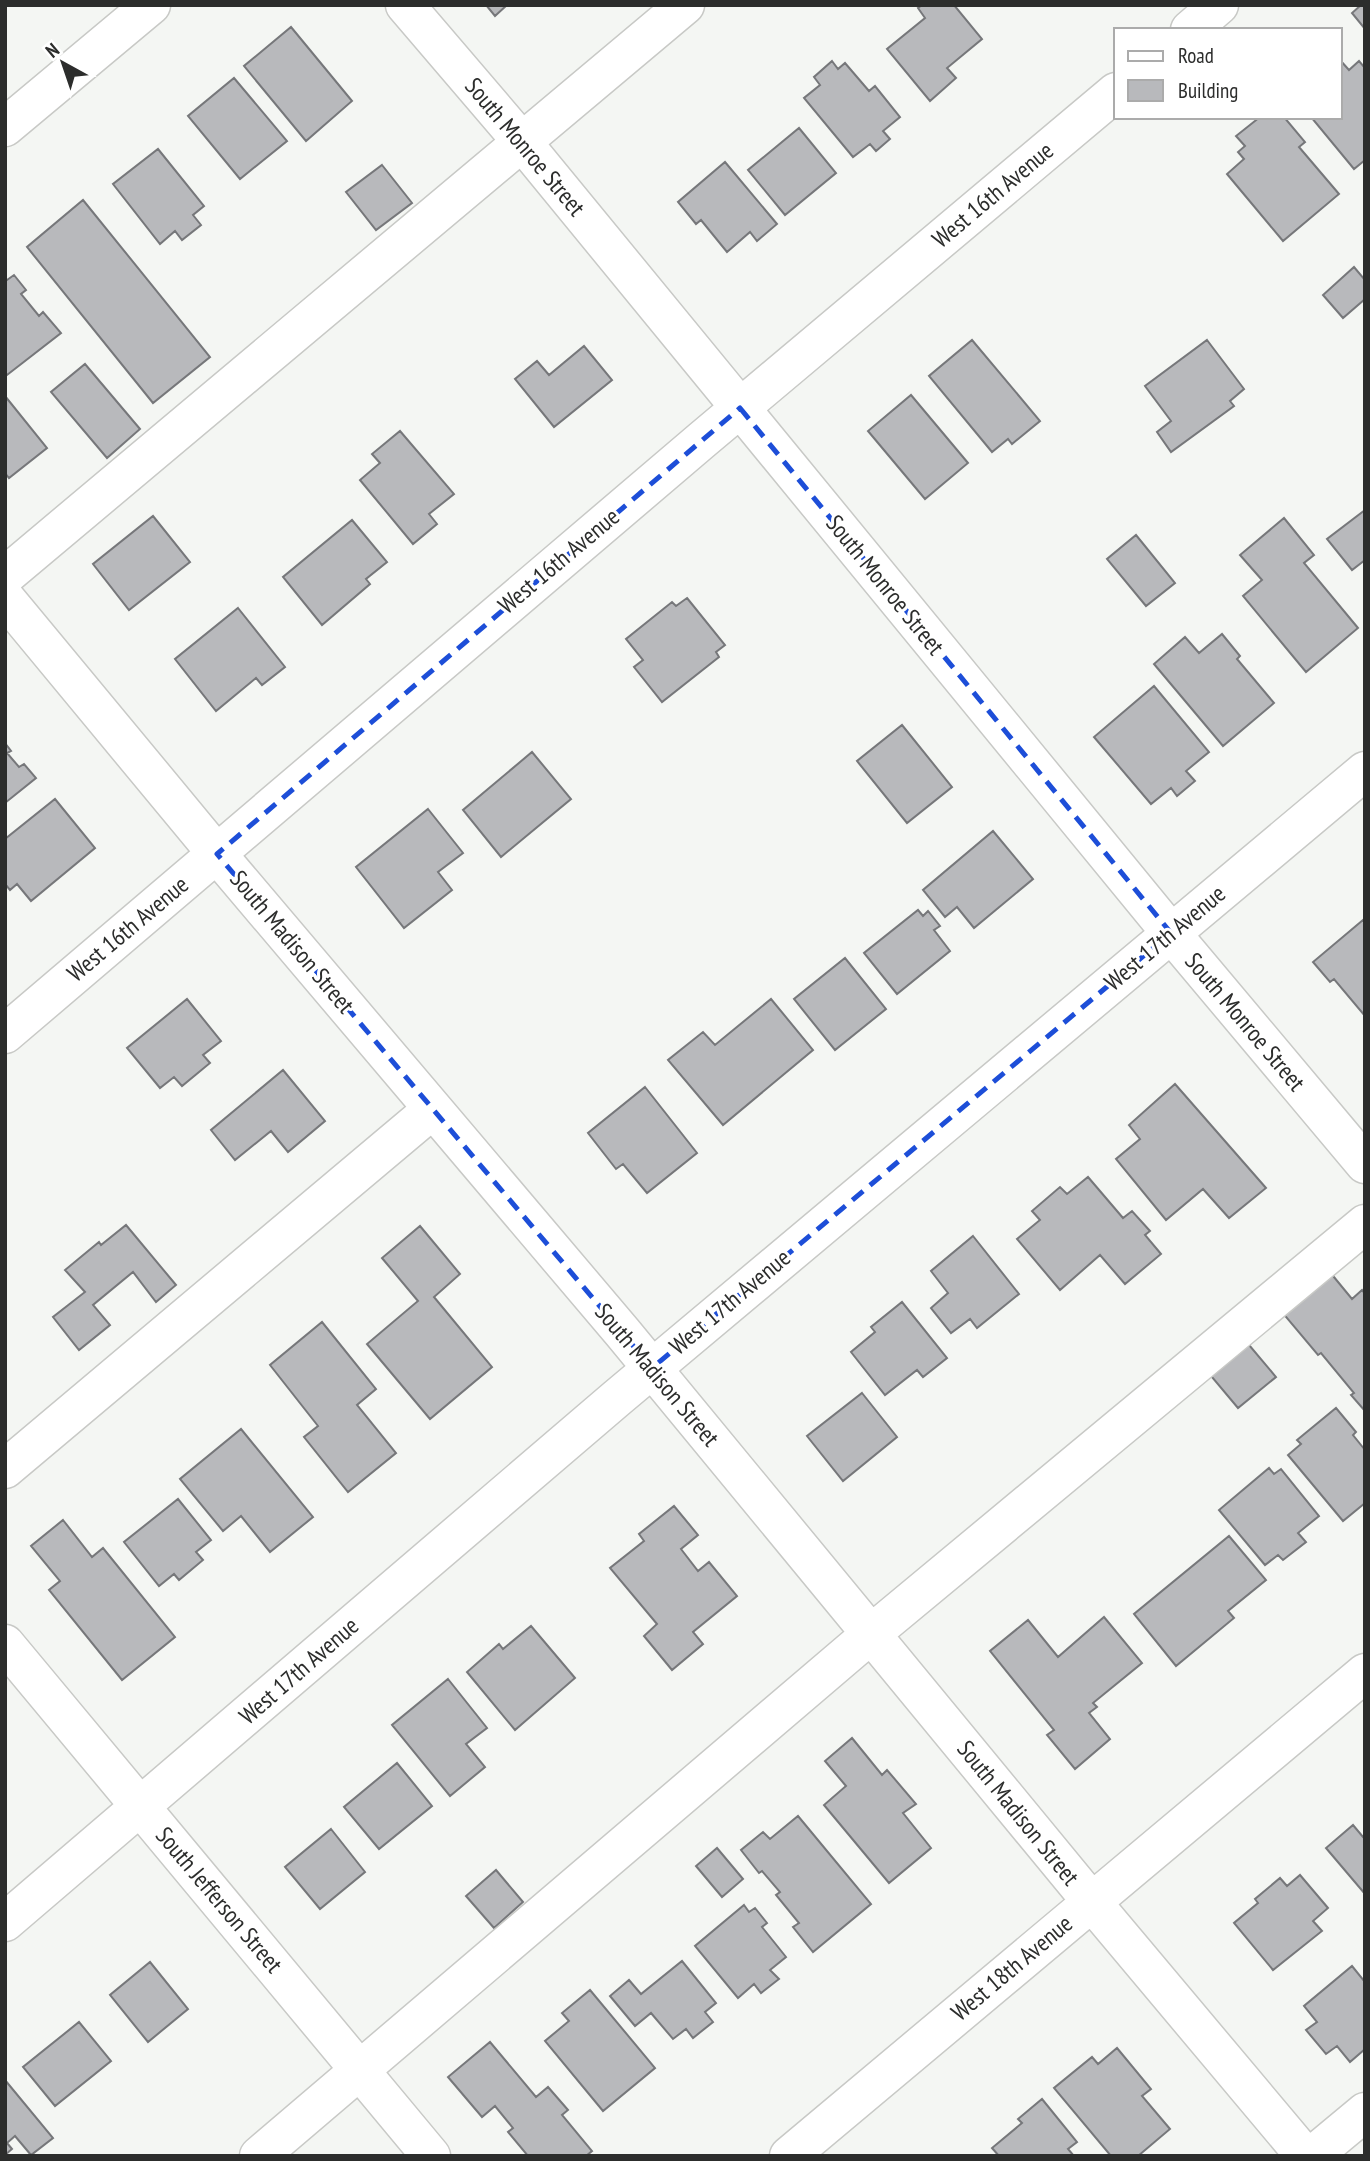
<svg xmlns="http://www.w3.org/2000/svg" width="1370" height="2161" viewBox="0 0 1370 2161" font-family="'PT Sans Narrow',sans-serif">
  <rect width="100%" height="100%" fill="#f4f6f3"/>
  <path fill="#b8b9bc" stroke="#76777a" stroke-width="2" d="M486,5H507L495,16Z
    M922,5H954L982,39L947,68L956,78L930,101L887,49L925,18L918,8Z
    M1361,5H1365V29L1352,13Z
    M291,27L352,101L306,141L244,66Z
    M1340,60L1349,70L1359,61L1365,68V160L1354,169L1311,117H1340Z
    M832,61L838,69L845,63L869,91L875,86L900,117L883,131L890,139L876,151L870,144L853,157L804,98L820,85L814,77Z
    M234,78L287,141L240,179L188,116Z
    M1260,117H1284L1305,142L1299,147L1339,194L1283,241L1227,174L1244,159L1238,152L1245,146L1236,136Z
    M799,128L836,173L785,215L748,170Z
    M158,149L204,206L193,215L201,225L182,240L175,231L160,244L113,184Z
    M725,162L777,224L757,241L750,232L727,252L701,220L696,224L678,202Z
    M382,165L412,203L376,230L346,192Z
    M83,200L210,357L153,403L27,247Z
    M1354,267L1365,280V299L1343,318L1323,295Z
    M14,275L26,290L21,294L39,316L43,312L61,333L7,375L5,373V278L7,280Z
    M972,340L1040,421L1012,444L1008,439L992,452L929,376Z
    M1207,340L1244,389L1230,401L1234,406L1171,452L1157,432L1171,421L1145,386Z
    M584,346L612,380L554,427L515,379L537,361L549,375Z
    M85,364L140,429L107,458L51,392Z
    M911,395L968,463L925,499L868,431Z
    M5,396L47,448L9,478L5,473Z
    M400,431L454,494L429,514L437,524L413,544L360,480L380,463L372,454Z
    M1365,510V560L1352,570L1327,539Z
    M153,516L190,562L129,610L93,564Z
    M1284,518L1314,555L1304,563L1358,628L1306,672L1243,596L1262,580L1240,555Z
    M352,520L387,562L366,579L370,584L322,625L283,577Z
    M1136,535L1175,583L1146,606L1107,559Z
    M687,598L725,645L716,652L719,657L662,702L634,667L643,660L626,639L672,602L676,606Z
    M238,608L285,667L262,685L256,678L216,711L175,659Z
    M1222,634L1240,656L1237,659L1274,703L1223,746L1154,664L1185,637L1199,653Z
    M1154,686L1209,752L1186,771L1195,781L1177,796L1171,788L1151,804L1094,737Z
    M902,725L952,787L907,823L857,761Z
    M5,743L11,751L7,753L19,767L24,764L36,778L5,803Z
    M532,752L571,799L501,857L463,810Z
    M55,799L95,848L31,901L17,884L10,890L5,884V839Z
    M428,809L463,853L438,872L452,890L404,928L356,867Z
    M993,831L1033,879L974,928L957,907L945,917L923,890Z
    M918,910L923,916L928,911L940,926L934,930L950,951L897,994L864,953Z
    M1363,920L1365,923V1016L1334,979L1330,982L1313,962Z
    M845,958L886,1009L835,1050L794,999Z
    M187,999L221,1041L203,1055L210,1063L182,1086L174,1077L160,1088L127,1048Z
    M771,999L813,1050L723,1125L668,1060L703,1032L715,1045Z
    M283,1070L325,1121L288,1152L271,1131L235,1160L211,1130Z
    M1175,1084L1266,1188L1229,1218L1203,1189L1166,1220L1116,1159L1140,1139L1129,1125Z
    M645,1087L697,1153L647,1193L623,1164L616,1169L588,1133Z
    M1088,1177L1123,1218L1132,1211L1150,1231L1145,1235L1161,1254L1125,1284L1100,1255L1060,1290L1017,1239L1040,1220L1032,1211L1060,1187L1067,1194Z
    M126,1225L176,1285L156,1302L133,1272L93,1305L110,1325L79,1350L53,1317L85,1292L65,1270L99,1242L101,1245Z
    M420,1226L460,1274L434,1297L492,1367L430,1419L367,1344L418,1301L382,1258Z
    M973,1236L1019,1294L977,1328L970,1319L951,1333L931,1308L948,1293L931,1271Z
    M1329,1271L1352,1299L1362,1290L1365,1294V1411L1351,1395L1354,1393L1321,1353L1318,1355L1281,1311Z
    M902,1302L947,1358L923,1377L917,1370L885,1395L851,1352L875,1332L871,1327Z
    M322,1322L376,1389L357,1405L396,1453L348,1492L304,1437L318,1426L270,1365Z
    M1244,1339L1276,1377L1238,1408L1206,1370Z
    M862,1393L897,1437L843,1481L807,1436Z
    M1336,1408L1356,1432L1353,1435L1365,1450V1503L1343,1521L1288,1455L1301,1444L1297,1440Z
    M241,1429L313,1517L270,1552L241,1516L223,1531L180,1479Z
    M1269,1468L1274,1474L1281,1469L1319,1516L1298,1533L1306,1542L1283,1560L1278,1555L1265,1565L1219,1510Z
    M178,1499L211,1540L196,1552L203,1560L179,1580L174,1574L159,1586L124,1542Z
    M674,1506L698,1535L681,1549L698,1571L709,1562L737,1596L693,1632L703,1644L672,1670L644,1636L657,1624L610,1568L644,1541L639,1534Z
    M63,1520L92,1557L103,1548L175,1637L122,1680L49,1590L60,1581L31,1546Z
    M1229,1536L1266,1580L1228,1611L1234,1618L1176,1666L1134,1614Z
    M1104,1617L1142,1663L1093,1703L1097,1707L1089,1713L1110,1739L1075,1769L1047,1735L1054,1730L990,1651L1028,1620L1058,1657Z
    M531,1626L575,1678L515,1730L467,1672L499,1644L503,1649Z
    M448,1679L487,1728L466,1744L485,1767L450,1796L392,1725Z
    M852,1738L882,1775L887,1770L916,1804L903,1813L931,1848L889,1883L824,1805L846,1786L825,1761Z
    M397,1763L432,1806L379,1849L344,1807Z
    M798,1816L871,1904L813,1952L793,1927L799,1923L776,1895L780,1892L762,1871L759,1873L741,1850L763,1832L770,1839Z
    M1353,1825L1363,1837L1365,1836V1894L1326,1848Z
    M331,1829L365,1872L320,1909L285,1867Z
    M717,1848L743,1879L722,1897L696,1866Z
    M496,1870L523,1902L494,1928L466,1896Z
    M1300,1875L1328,1908L1313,1921L1322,1931L1273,1970L1234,1923L1258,1903L1255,1899L1280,1878L1287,1886Z
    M744,1905L749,1912L755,1908L767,1923L762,1927L786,1957L770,1970L779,1979L761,1993L754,1984L738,1998L695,1946Z
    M682,1961L716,2003L705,2012L713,2022L693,2038L686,2029L673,2039L651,2013L635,2026L610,1996L629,1980L641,1994Z
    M150,1962L188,2009L148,2042L110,1995Z
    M1352,1966L1365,1982V2049L1350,2062L1337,2046L1326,2054L1306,2030L1317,2022L1304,2006Z
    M590,1990L655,2068L603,2111L545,2041L569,2021L562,2013Z
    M79,2022L111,2061L55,2106L23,2067Z
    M490,2042L536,2097L548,2087L568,2110L562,2115L592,2151L586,2156H528L508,2132L513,2128L495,2106L482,2117L448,2077Z
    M1117,2048L1151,2089L1142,2096L1170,2129L1138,2156H1111L1054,2088L1092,2057L1098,2064Z
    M5,2080L53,2138L31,2155L15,2136L7,2143L12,2149L5,2155Z
    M1042,2099L1077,2142L1068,2149L1074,2156H999L992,2148L1022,2123L1018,2119Z"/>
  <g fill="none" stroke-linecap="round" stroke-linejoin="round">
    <defs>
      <path id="minor" d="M405,5L523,143L1171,933L1365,1164
        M1190,30L1219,5
        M5,127L151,5
        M5,576L685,5
        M5,598L217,854L623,1333L1091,1901L1305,2156
        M5,1034L702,440L1116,92
        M5,1469L433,1109
        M5,1644L431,2156
        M5,1922L617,1398L1365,771
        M259,2156L871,1634L1365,1224
        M789,2156L1365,1673
        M1312,2156L1365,2112"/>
    </defs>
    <use href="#minor" stroke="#c8c9c6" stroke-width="41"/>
    <use href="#minor" stroke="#fff" stroke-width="38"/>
  </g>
  <path fill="none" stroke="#1d4ed8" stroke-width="5" stroke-dasharray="14 9" stroke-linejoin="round" d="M740,408L1171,933L652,1368L217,854Z"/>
  <g text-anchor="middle" stroke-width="6" stroke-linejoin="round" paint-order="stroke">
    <g font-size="24" fill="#2c2d2c" stroke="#fff">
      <text transform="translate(525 147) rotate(50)" y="8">South Monroe Street</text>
      <text transform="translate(993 195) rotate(-40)" y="8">West 16th Avenue</text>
      <text transform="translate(559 561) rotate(-40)" y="8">West 16th Avenue</text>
      <text transform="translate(885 585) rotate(51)" y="8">South Monroe Street</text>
      <text transform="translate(128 929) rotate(-40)" y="8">West 16th Avenue</text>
      <text transform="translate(1165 938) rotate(-40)" y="8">West 17th Avenue</text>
      <text transform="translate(292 942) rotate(50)" y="8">South Madison Street</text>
      <text transform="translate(1245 1022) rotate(50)" y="8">South Monroe Street</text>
      <text transform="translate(730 1302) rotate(-40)" y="8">West 17th Avenue</text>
      <text transform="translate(657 1375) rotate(50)" y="8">South Madison Street</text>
      <text transform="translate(299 1671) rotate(-41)" y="8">West 17th Avenue</text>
      <text transform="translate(1018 1813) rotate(51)" y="8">South Madison Street</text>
      <text transform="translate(219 1900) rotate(50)" y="8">South Jefferson Street</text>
      <text transform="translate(1012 1968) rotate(-40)" y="8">West 18th Avenue</text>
    </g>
  </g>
  <rect width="1370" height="2161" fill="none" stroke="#2c2d2c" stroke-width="14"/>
  <rect x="1114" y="28" width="228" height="91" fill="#ffffff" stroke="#ababab" stroke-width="2"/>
  <rect x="1128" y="51" width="35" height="10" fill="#ffffff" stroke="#ababab" stroke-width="2"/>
  <text x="1178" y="63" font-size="21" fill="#2c2d2c">Road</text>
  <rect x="1128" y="80" width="35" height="21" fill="#b8b9bc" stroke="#ababab" stroke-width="2"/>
  <text x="1178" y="98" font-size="21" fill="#2c2d2c">Building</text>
  <g transform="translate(63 63) rotate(320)" stroke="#ffffff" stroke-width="5" paint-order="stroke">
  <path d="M0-5L12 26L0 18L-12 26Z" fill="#2c2d2c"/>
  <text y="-10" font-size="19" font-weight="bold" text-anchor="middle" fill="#2c2d2c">N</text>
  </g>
</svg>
